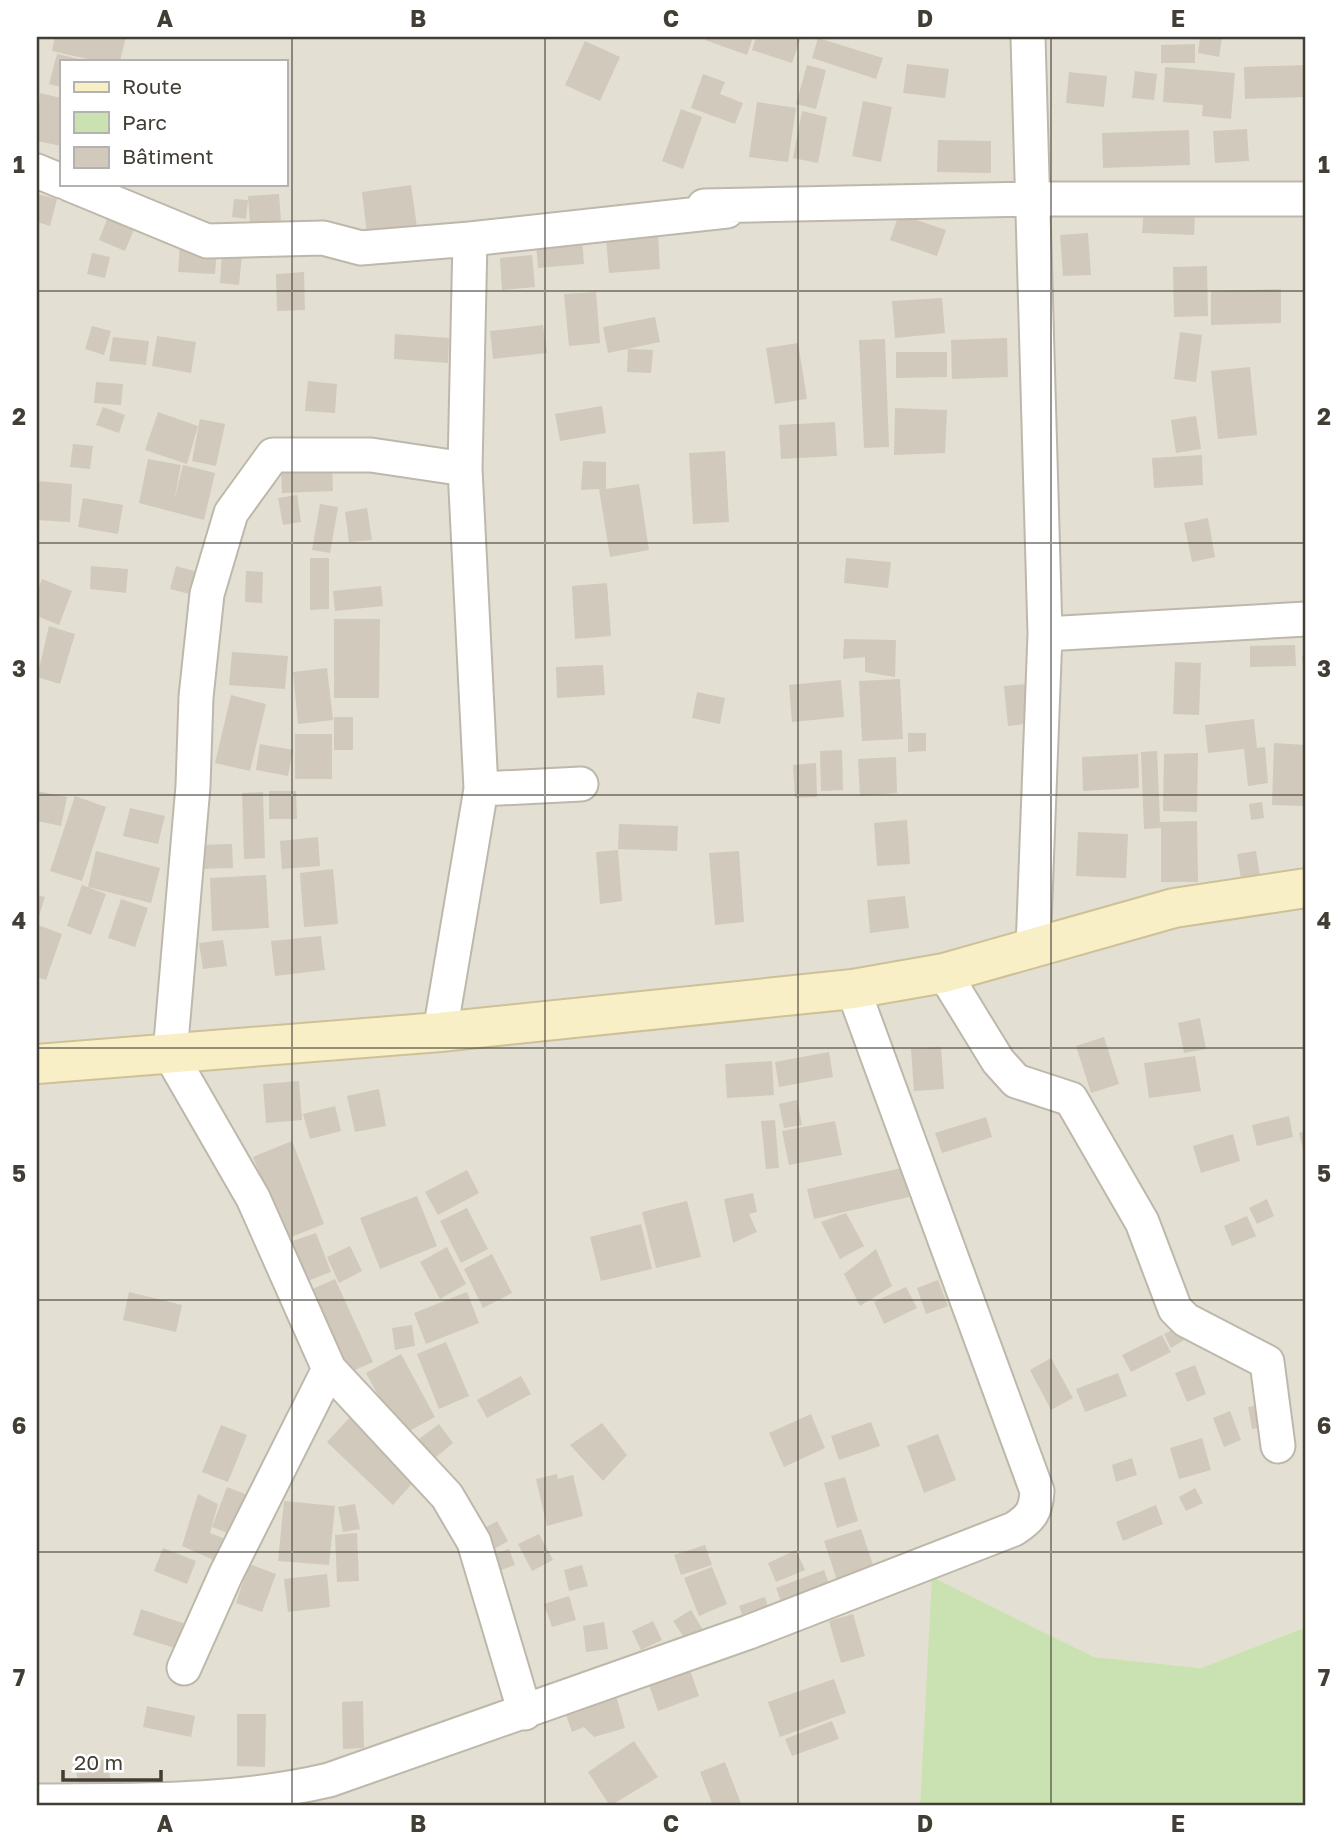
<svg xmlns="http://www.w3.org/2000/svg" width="1343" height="1843" viewBox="0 0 1343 1843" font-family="'Golos Text',sans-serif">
  <rect width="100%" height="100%" fill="#f1ede5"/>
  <path fill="#e4dfd3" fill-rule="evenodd" d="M37,37H1306V1627L1201,1668L1094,1657L933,1578L920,1806H37ZM61,61H285V184H61Z"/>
  <path fill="#cae2b1" d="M932,1577L1094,1657L1201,1668L1306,1627V1806H920Z"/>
  <path fill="#d1c9bb" d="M55,37H126L120,61H96L52,51Z
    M706,37H753L747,55L705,40Z
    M756,37H801L792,63L752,50Z
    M1200,37H1222L1219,57L1198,53Z
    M818,38L883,58L876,79L812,58Z
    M585,41L620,57L600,101L565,85Z
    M1195,44V63H1161V45Z
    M57,54L83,60L61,61V87L49,84Z
    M907,64L949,69L945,98L903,93Z
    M807,65L826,70L816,109L796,104Z
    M1305,65V97L1245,99L1244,67Z
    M1165,67L1235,73L1231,119L1202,116L1203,105L1163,102Z
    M1135,71L1157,74L1154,100L1132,98Z
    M1069,72L1107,76L1104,107L1066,103Z
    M703,74L725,82L720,94L743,103L735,124L691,108Z
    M40,93L61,98V146L37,141Z
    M863,101L892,107L881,162L852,156Z
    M757,102L796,108L788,162L749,157Z
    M681,109L702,117L683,169L662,161Z
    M802,111L827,117L818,163L793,158Z
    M1247,129L1249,161L1215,163L1213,131Z
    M1189,130L1190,165L1103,168L1102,133Z
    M938,140L991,141V173L937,172Z
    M411,185L417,227L367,234L362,192Z
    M37,194L57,199L50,226L37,222Z
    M279,194L281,222L250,224L248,196Z
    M234,199L248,200L246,219L232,217Z
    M111,209L138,220L125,251L99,240Z
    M1144,209L1195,212L1194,235L1142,233Z
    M899,214L946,230L937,256L890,240Z
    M1088,233L1091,275L1063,276L1060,235Z
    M658,234L660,269L609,273L606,238Z
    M582,238L584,264L538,268L536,242Z
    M180,245L217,248L215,274L178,272Z
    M92,253L110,257L105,278L87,274Z
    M222,254L242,255L239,285L220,283Z
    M532,255L535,287L502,290L500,258Z
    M1207,266L1208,316L1174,317L1173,267Z
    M304,272L305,310L277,311L276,274Z
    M1281,289V323L1211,325V291Z
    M596,292L600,343L569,346L564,294Z
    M942,298L945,333L895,338L892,301Z
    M655,317L660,342L608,353L603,327Z
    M543,325L547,353L493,359L490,331Z
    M92,326L111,331L104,355L85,349Z
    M1180,332L1202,335L1196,382L1174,379Z
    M395,334L449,338L448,363L394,359Z
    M157,336L196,342L191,373L152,366Z
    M113,337L149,341L146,365L109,361Z
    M1007,338L1008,377L952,379L951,340Z
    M885,339L889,447L864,448L859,340Z
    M798,343L807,399L775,404L766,348Z
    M628,349L653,350L651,373L627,372Z
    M896,352H947V377L896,378Z
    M1250,367L1257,435L1218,439L1211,371Z
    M308,381L337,384L335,413L305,411Z
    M96,382L123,384L121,405L94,403Z
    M602,406L606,433L560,441L555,414Z
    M103,407L125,415L119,433L96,425Z
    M895,408L947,410L945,453L894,455Z
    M158,412L198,426L187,464L145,450Z
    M1196,416L1201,449L1176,453L1171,420Z
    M200,419L225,424L216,466L192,461Z
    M835,422L837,456L781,459L779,425Z
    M73,444L93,446L90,469L70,467Z
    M725,451L729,522L693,524L689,453Z
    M1202,455L1203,485L1154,488L1152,458Z
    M148,459L181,465L174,501L183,465L215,473L204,520L139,503Z
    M583,461L606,462V489L639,484L649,550L610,557L599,489L581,490Z
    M332,465L333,491L282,493L281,467Z
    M37,481L72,484L70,522L37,520Z
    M297,495L301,522L283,525L278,498Z
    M83,498L123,505L118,534L78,527Z
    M320,504L338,507L330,553L312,550Z
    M367,508L372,540L349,542L345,512Z
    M1208,518L1215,557L1192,562L1184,523Z
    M310,558H329V609L310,610Z
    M846,558L891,562L888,588L844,583Z
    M91,566L128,569L126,593L90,589Z
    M176,566L198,572L193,595L170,589Z
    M246,571L263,572L262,603L245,602Z
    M42,579L72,591L59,625L37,616V592Z
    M607,583L611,636L575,639L572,586Z
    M381,586L383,606L335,611L333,591Z
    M334,619H380L379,698H334Z
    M49,626L75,634L60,684L37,677Z
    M844,639L896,640L895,677L865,672V657L843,659Z
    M1295,645L1296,666L1250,667V646Z
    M232,652L288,656L285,689L229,685Z
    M1302,656H1306V679H1304Z
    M1175,662L1201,663L1199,715L1173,714Z
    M603,665L605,695L557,698L556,667Z
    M327,668L333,720L298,724L293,672Z
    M900,679L903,739L862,741L859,681Z
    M841,680L844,717L792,722L789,685Z
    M1027,684L1031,723L1008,726L1004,686Z
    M697,692L725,698L720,724L692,718Z
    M231,695L266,704L250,771L215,763Z
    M334,717H353V750H334Z
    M1254,719L1257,748L1265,747L1268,783L1248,786L1244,749L1208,753L1205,725Z
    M908,733H926V751L908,752Z
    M295,734H332V779H295Z
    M1274,743L1306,745V806L1272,805Z
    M260,744L293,750L288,776L256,770Z
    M842,750L843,790L821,791L820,751Z
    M1157,751L1160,822L1197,821L1198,882H1161V828L1144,829L1141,752Z
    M1198,753L1197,812L1163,811L1164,754Z
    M1138,754L1139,788L1083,791L1082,757Z
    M896,757L897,793L860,796L858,759Z
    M816,763L817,797L795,798L793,765Z
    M37,791L67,797L61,826L37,821Z
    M269,791H296L297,819H269Z
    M263,792L265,858L244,859L242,793Z
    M75,796L106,807L82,881L50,871Z
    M1262,802L1264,818L1251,820L1249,804Z
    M130,808L165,816L158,844L123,836Z
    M907,820L910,864L877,866L874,823Z
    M619,824L678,826L677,851L618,849Z
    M1078,832L1128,834L1126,878L1076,876Z
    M318,837L320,866L282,869L280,841Z
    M232,844L233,868L197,869V845Z
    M618,850L622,901L600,904L596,852Z
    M96,851L160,868L151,903L88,887Z
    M739,851L744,922L715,925L709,853Z
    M1256,851L1261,882L1242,885L1237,854Z
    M333,869L338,924L304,927L300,873Z
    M266,875L269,928L212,931L210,878Z
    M82,885L106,894L91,935L67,926Z
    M37,895L45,897L39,916H37Z
    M905,896L909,928L870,933L867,900Z
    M121,899L148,908L135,947L108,938Z
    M38,925L62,934L46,980L37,977Z
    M321,936L325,970L275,976L271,941Z
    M223,940L227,966L203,969L199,943Z
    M1200,1018L1206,1049L1184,1053L1178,1023Z
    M1104,1037L1119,1084L1091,1093L1076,1046Z
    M941,1047L944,1089L914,1091L911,1049Z
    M829,1052L833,1077L779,1087L775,1062Z
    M1195,1056L1201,1091L1149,1098L1144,1063Z
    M772,1061L774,1095L727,1098L725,1064Z
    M299,1081L302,1120L266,1123L263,1084Z
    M379,1089L386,1126L355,1132L347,1096Z
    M797,1100L802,1125L784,1128L779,1104Z
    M335,1106L341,1131L310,1139L303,1114Z
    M1289,1116L1293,1137L1257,1146L1252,1125Z
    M986,1117L992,1137L942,1153L935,1133Z
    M775,1120L779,1168L766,1169L761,1121Z
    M835,1121L842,1155L789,1165L782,1131Z
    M1306,1131V1158H1305L1299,1133Z
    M1233,1134L1240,1161L1201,1173L1193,1146Z
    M292,1141L324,1224L286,1239L253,1157Z
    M902,1168L909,1197L814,1219L807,1189Z
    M467,1170L479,1193L438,1215L425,1192Z
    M753,1193L757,1212L749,1214L757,1232L733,1243L724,1199Z
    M417,1196L437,1246L380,1269L360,1218Z
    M1267,1199L1274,1216L1257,1224L1249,1208Z
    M687,1201L701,1257L656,1268L642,1212Z
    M467,1208L488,1249L461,1263L440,1221Z
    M846,1213L864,1246L840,1259L821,1222Z
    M1247,1216L1256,1236L1232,1246L1224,1226Z
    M641,1224L652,1269L601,1281L590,1237Z
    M316,1233L331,1272L302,1283L287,1243Z
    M350,1246L362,1271L339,1283L327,1257Z
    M447,1247L466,1284L440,1299L420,1262Z
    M876,1249L892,1286L860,1306L844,1274Z
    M492,1254L512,1293L483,1308L464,1269Z
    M335,1279L373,1362L346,1374L308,1291Z
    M938,1280L948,1306L926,1314L917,1288Z
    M906,1287L917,1308L884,1324L874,1302Z
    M129,1292L182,1305L176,1332L123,1320Z
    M467,1292L479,1323L426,1344L414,1313Z
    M412,1325L415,1346L395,1350L392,1328Z
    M1178,1327L1184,1340L1171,1348L1164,1334Z
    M1162,1335L1171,1352L1131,1372L1122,1355Z
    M446,1342L469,1396L439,1409L417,1354Z
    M401,1354L435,1417L400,1436L366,1373Z
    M1051,1358L1073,1398L1051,1410L1030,1370Z
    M1195,1365L1206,1394L1187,1402L1175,1373Z
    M1118,1373L1127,1396L1085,1412L1076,1389Z
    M521,1376L531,1394L487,1418L477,1400Z
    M1268,1403L1272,1426L1252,1429L1248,1407Z
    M1230,1411L1241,1440L1224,1447L1213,1418Z
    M811,1414L825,1448L784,1467L769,1433Z
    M351,1416L417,1478L393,1505L327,1442Z
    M871,1422L880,1446L839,1460L831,1436Z
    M602,1423L627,1455L603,1481L570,1445Z
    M439,1424L453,1443L430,1462L415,1442Z
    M221,1425L247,1435L228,1482L202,1472Z
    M938,1434L956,1480L924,1493L907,1446Z
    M1202,1438L1211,1470L1179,1479L1170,1448Z
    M1132,1458L1137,1475L1116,1482L1112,1465Z
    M557,1474L558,1479L573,1475L583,1516L547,1526L536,1479Z
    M845,1477L858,1521L837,1528L824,1483Z
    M227,1487L250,1496L235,1536L212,1527Z
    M1195,1488L1203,1503L1186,1511L1179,1497Z
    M198,1494L218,1504L210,1533L231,1541L223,1564L182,1546Z
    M284,1501L335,1506L329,1565L278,1561Z
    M355,1504L360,1529L343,1532L338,1507Z
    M1156,1505L1163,1524L1123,1541L1116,1522Z
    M497,1521L508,1541L487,1553L476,1533Z
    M861,1529L875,1571L838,1583L824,1541Z
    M357,1533L359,1581L337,1582L335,1535Z
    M539,1534L553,1560L532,1571L518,1544Z
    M705,1545L712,1565L681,1575L674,1555Z
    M163,1548L196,1561L187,1584L154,1571Z
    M509,1549L515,1565L493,1573L487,1557Z
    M796,1550L805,1570L776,1582L768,1563Z
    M249,1564L276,1574L262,1612L236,1603Z
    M582,1565L588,1586L569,1591L564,1570Z
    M712,1567L727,1604L699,1616L684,1578Z
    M824,1570L832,1592L784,1610L776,1588Z
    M327,1574L330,1607L288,1612L284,1579Z
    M569,1596L576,1620L552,1627L544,1604Z
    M765,1597L770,1614L745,1622L739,1606Z
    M141,1609L189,1625L181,1650L133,1635Z
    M691,1610L706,1635L689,1645L673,1621Z
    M853,1614L865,1656L841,1663L829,1621Z
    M653,1621L662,1640L641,1650L632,1631Z
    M604,1622L608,1649L586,1652L583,1626Z
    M689,1667L699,1696L658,1711L648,1682Z
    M834,1679L846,1713L780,1737L768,1702Z
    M614,1688L625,1728L594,1737L584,1727L572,1732L564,1709Z
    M363,1701L364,1748L343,1749L342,1702Z
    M147,1706L195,1716L191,1737L143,1727Z
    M237,1714H266L265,1767L237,1766Z
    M832,1721L839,1739L792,1756L785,1739Z
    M634,1741L658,1777L610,1806L588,1772Z
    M106,1759L111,1782L80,1789L75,1767Z
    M725,1762L742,1806H713L700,1772Z"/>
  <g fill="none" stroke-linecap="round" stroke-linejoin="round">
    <defs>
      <path id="street" d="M1028,37L1045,634L1033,949
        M37,171L61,181
        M69,184L207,241L323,238L361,248L470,239
        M704,206L1033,199H1306
        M465,469L371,455H273L231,513L207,594L196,697L193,786L170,1054L253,1198L329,1369L447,1496L474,1542L525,1713
        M1045,634L1306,619
        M481,789L581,784
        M944,973L998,1061L1016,1081L1071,1099L1142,1222L1175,1309L1186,1320L1267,1362L1278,1446
        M440,1032L481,789L465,469L470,239L727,211
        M184,1668L226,1574L329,1369
        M37,1801C138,1800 230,1803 329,1780L749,1632L1014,1529C1031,1518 1036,1511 1037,1491L853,989"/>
      <path id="secondary" d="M37,1064L440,1032L853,989L944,973L1174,908L1306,888"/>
    </defs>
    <use href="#street" stroke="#beb8ab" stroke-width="37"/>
    <use href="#secondary" stroke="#cdc198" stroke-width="42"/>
    <use href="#street" stroke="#fff" stroke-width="33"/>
    <use href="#secondary" stroke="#f9efc6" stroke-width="38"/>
  </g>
  <path fill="none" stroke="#423e35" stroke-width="2" stroke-opacity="0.55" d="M292,37V1806M545,37V1806M798,37V1806M1051,37V1806M37,291H1306M37,543H1306M37,795H1306M37,1048H1306M37,1300H1306M37,1552H1306"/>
  <rect width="1343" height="1843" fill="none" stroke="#ffffff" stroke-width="77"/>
  <rect x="60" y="60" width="228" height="126" fill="#ffffff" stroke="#b3b2ae" stroke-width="2"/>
  <rect x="74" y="82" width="35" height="10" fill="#f9efc6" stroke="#b3b2ae" stroke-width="2"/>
  <text x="122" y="94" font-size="21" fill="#423e35">Route</text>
  <rect x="74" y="112" width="35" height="21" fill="#cae2b1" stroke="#b3b2ae" stroke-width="2"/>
  <text x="122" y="130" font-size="21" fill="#423e35">Parc</text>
  <rect x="74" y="147" width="35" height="21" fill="#d1c9bb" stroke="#b3b2ae" stroke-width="2"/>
  <text x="122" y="164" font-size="21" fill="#423e35">Bâtiment</text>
  <path d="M63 1770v10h98v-10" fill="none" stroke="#423e35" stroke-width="3.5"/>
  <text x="74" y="1770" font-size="21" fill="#423e35" stroke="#ffffff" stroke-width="5" paint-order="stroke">20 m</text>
  <rect x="38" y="38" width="1266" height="1766" fill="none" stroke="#423e35" stroke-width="2.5"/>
  <g font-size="23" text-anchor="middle" font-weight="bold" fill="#423e35">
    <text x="165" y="27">A</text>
    <text x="418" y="27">B</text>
    <text x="671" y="27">C</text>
    <text x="925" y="27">D</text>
    <text x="1178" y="27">E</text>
    <text x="19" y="173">1</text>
    <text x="1324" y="173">1</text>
    <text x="19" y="425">2</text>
    <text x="1324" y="425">2</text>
    <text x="19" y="677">3</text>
    <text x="1324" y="677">3</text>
    <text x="19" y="929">4</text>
    <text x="1324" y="929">4</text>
    <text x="19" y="1182">5</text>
    <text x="1324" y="1182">5</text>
    <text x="19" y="1434">6</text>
    <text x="1324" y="1434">6</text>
    <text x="19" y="1686">7</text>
    <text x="1324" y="1686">7</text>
    <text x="165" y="1832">A</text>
    <text x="418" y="1832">B</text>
    <text x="671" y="1832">C</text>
    <text x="925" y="1832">D</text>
    <text x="1178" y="1832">E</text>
  </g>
</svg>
